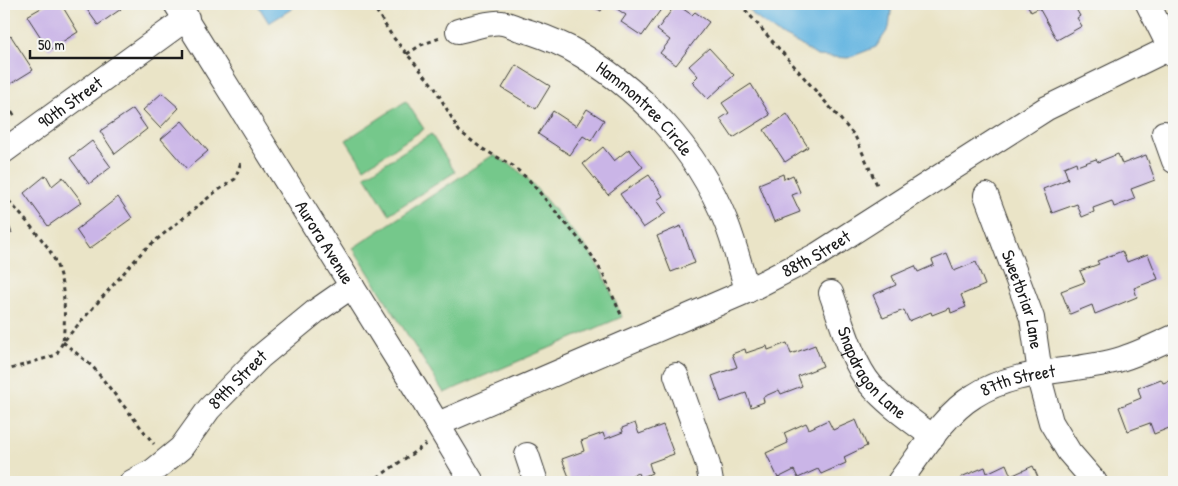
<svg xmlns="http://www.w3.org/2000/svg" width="1178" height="486" viewBox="0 0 1178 486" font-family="'Patrick Hand',sans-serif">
  <rect width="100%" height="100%" fill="#f6f6f2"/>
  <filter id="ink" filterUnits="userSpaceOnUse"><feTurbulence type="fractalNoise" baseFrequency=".02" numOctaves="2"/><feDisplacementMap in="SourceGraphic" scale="10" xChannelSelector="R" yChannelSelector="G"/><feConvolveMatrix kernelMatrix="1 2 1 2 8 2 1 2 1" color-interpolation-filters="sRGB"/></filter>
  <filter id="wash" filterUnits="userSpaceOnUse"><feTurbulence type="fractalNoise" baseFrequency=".0096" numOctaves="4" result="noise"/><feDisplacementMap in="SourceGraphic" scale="20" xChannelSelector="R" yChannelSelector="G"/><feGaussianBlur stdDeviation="1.12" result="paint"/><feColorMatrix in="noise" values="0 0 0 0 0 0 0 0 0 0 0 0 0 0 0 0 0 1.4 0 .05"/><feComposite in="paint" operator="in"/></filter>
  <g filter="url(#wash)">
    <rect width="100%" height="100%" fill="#eae4c7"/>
    <path fill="#75c88b" stroke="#487254" d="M406,101L424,129L364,168L346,140Z
      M431,134L455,172L389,214L365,176Z
      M493,155L513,166L529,180L589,251L604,276L622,317L444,393L353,248Z"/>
    <path fill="#66b6e1" stroke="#41697e" d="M257,4H290L293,8L269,23Z
      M746,4H892L889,28L876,47L848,58L817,56L799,44L777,33L754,16Z"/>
    <g id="blocks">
      <path fill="#cab5e7" d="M48,4H61L78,32L49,50L27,16Z
        M83,4H117L121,9L98,25Z
        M589,4H605L601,11Z
        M616,4H656L662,8L642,36L621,22L626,15L614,7Z
        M676,4L692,15L695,12L709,22L676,65L660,53L670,40L657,30Z
        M1027,4H1073L1080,16L1077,18L1082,26L1057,40L1039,8L1031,12Z
        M11,36L33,70L7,86L4,80V41Z
        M709,48L734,75L708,99L692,82L698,76L689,66Z
        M516,65L550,86L536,109L502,88Z
        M751,84L770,115L733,138L720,119L729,113L722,103Z
        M162,93L179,108L160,128L143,110Z
        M133,109L147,129L115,154L100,131Z
        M587,109L604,120L591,141L583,136L570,155L538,134L553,111L576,126Z
        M787,114L808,147L785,162L764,130Z
        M182,121L208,151L187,169L161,139Z
        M92,141L111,167L89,184L70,158Z
        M603,147L614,161L629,149L643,167L608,195L583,164Z
        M1118,154L1122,164L1146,155L1155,180L1131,189L1135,199L1114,207L1112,201L1093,208L1094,212L1082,217L1077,204L1052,213L1043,189L1068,179L1064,167L1076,162L1077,166L1096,159L1098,162Z
        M783,174L784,179L793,175L800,192L792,195L800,212L774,222L759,184Z
        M46,175L52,186L63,177L82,202L48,226L24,193Z
        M649,175L663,196L657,200L666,213L643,228L620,194Z
        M118,197L132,218L89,249L76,230Z
        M4,213L12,233L4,237Z
        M681,226L695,263L671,272L657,236Z
        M1122,251L1127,262L1148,254L1158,279L1134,288L1137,297L1115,306L1095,314L1092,305L1070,314L1061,291L1085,282L1080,271L1099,264L1097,261Z
        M947,254L954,271L976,262L985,285L961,295L966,307L951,313L950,308L932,315L931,312L909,321L904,310L883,318L873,295L896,285L892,276L915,266L918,272L934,265L932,260Z
        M787,343L791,354L815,345L823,366L798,376L802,386L781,394L779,390L763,397L764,402L751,407L746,393L721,402L712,376L737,367L732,354L745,349L746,353L767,346L768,350Z
        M1161,379L1163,383L1174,379V426L1154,434L1150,423L1128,431L1119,407L1141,398L1138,388Z
        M828,420L833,430L856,420L867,446L844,457L846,463L821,474L818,469L798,478L794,470L778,478L766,453L788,443L784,433L806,423L809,429Z
        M635,423L639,434L663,425L674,454L649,463L652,473L640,478L638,473L617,481L616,479L606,482H593L590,476L571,482L562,459L584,451L581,441L603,433L605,439L623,432L622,428Z
        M1006,464L1011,476L1033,466L1040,482H964L961,477L985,467L987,473Z"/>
    </g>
  </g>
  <g filter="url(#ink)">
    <use href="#blocks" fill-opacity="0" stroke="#3b3a36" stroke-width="1"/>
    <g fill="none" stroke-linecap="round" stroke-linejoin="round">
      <defs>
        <g id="minor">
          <path id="s1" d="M176,4L424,402L472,482"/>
          <path d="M1148,4L1174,56"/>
          <path id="s2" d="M458,31C468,29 493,21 502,23C508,24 515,27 520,29C538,34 553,40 569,48C639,86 697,149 726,222C735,245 741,268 747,291"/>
          <path d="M1164,133L1174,161"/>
          <path id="s3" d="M4,151L187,18"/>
          <path id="s4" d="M986,195L1032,318L1039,366L1038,374L1051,422L1069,452L1095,482"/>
          <path id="s5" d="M831,293C841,320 852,363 871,385C888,405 912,421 933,437"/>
          <path d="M676,375L708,465L711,482"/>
          <path id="s6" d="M438,424L747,291L817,255L1047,108L1174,46"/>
          <path d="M527,455L536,482"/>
          <path id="s7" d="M132,482L153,471L181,448L209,409L260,357L316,311L352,286"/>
          <path id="s8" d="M899,482C920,455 944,414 974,396C1015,369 1068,373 1114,361C1134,356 1155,345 1174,337"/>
        </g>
      </defs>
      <use href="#minor" stroke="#3b3a36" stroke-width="26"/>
      <path stroke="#3b3a36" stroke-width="3" stroke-dasharray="4 4" stroke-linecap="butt" d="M372,4L392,36L435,88L459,131L481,148L513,166L529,180L589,251L604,276L622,317
        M740,4L855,136L878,187
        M407,54L421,45L440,38
        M4,98L15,117
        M4,195C18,212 33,228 46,245C66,273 66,310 63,342
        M63,342L93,367L154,444
        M4,371L56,355L63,342L144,250L214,193L235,179L241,162
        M371,482L426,444"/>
      <use href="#minor" stroke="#fff" stroke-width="24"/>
    </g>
  </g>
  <g text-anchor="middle" stroke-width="4.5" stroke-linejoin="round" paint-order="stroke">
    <g font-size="18" fill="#1c1c1c" stroke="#f6f6f2">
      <text dy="6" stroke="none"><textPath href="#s3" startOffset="82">90th Street</textPath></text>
      <text dy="6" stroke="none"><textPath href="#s2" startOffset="214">Hammontree Circle</textPath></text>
      <text dy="6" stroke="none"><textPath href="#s1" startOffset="281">Aurora Avenue</textPath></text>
      <text dy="6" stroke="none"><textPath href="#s6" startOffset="415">88th Street</textPath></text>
      <text dy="6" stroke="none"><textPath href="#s4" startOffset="111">Sweetbriar Lane</textPath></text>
      <text dy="6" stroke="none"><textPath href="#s5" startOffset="91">Snapdragon Lane</textPath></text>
      <text dy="6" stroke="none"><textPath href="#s7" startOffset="149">89th Street</textPath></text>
      <text dy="6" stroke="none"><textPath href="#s8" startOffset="162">87th Street</textPath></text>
    </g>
  </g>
  <rect width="1178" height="486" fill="none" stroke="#f6f6f2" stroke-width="20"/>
  <path d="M30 50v8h152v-8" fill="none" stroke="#1c1c1c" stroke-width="2.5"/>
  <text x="38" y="50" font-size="15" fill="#1c1c1c" stroke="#f6f6f2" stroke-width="4" paint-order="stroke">50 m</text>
</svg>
